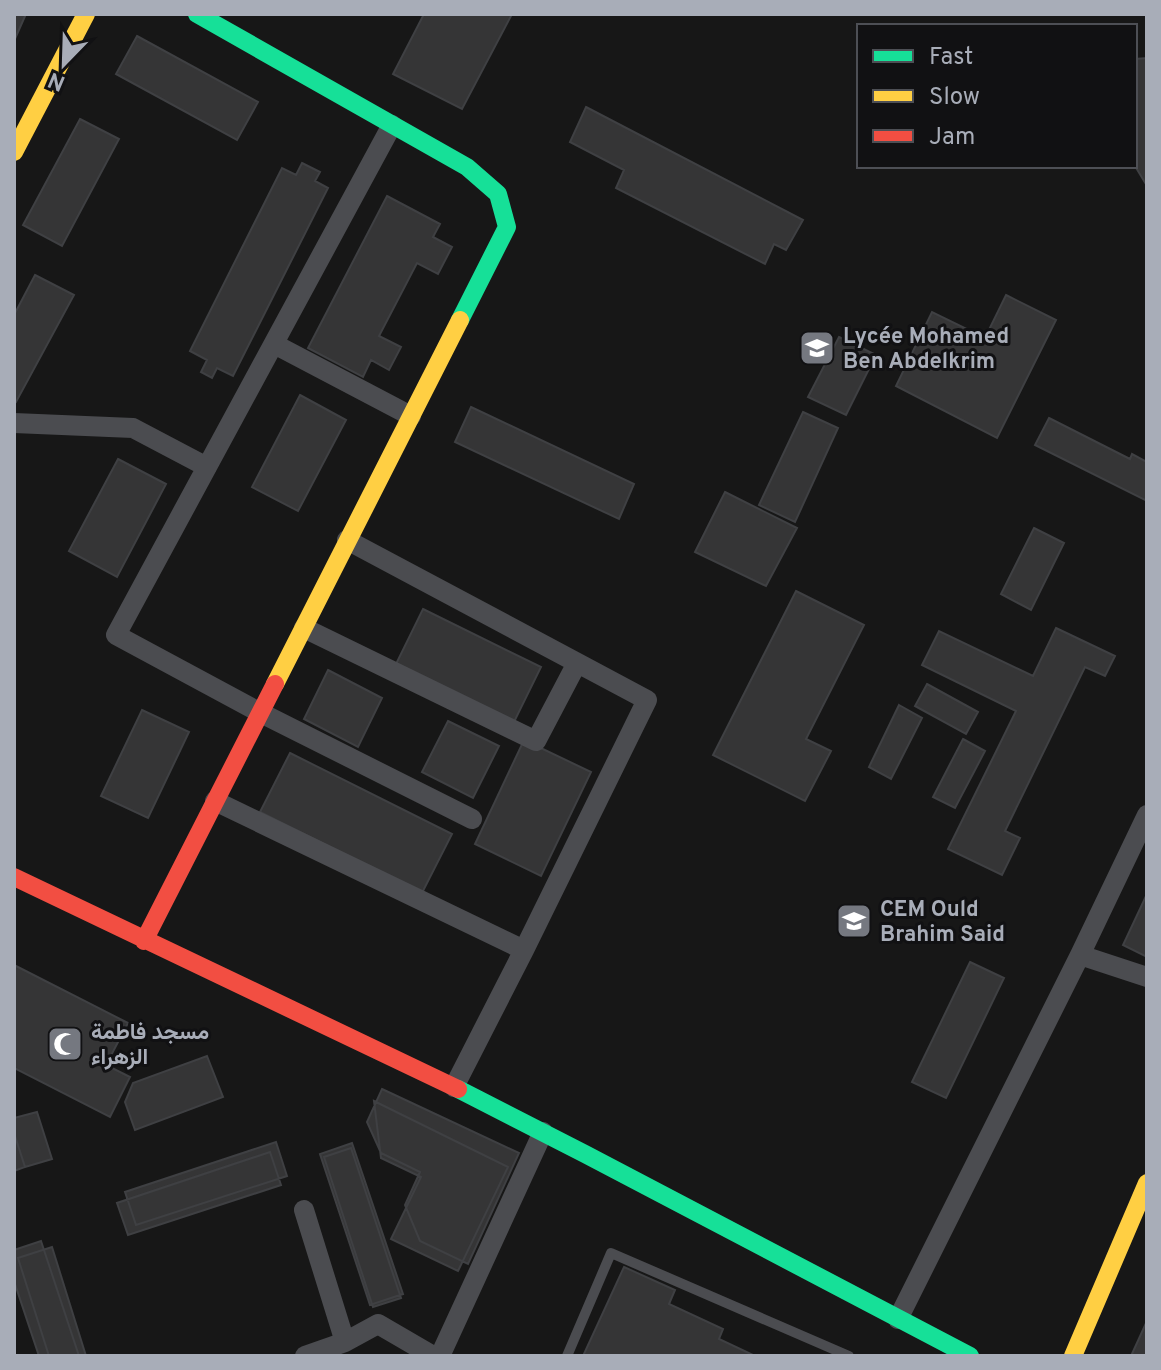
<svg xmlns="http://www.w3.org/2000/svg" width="1161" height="1370" viewBox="0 0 1161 1370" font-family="Overpass,Vazirmatn,sans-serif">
  <rect width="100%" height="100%" fill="#171717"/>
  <path fill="#353536" stroke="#3f4043" stroke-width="2" d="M14,14H26L14,41Z
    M424,14H512L462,109L393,74Z
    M137,36L258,102L237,140L116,74Z
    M1147,58V186L1135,166V59Z
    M586,107L803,220L786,250L774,244L765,264L616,188L624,170L570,142Z
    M80,119L119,139L62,246L23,225Z
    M302,163L320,172L315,181L328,188L233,376L217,368L212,378L201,372L207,360L190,351L282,168L296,175Z
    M387,196L440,224L433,237L452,247L438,274L417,263L379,336L401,347L389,370L371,360L363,377L308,348Z
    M35,275L74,295L16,402L14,401V315Z
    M1006,295L1056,320L997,438L896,386L932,312L985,338Z
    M839,337L876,355L846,415L808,397Z
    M300,395L346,420L298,511L252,487Z
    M471,407L634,484L619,519L455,442Z
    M803,412L838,428L795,522L759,505Z
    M1049,418L1130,459L1132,454L1147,462V501L1035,445Z
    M118,459L166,484L117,577L69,551Z
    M725,492L797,528L766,586L695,552Z
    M1034,528L1064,543L1031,610L1001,594Z
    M796,591L864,625L806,739L831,751L805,801L713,755Z
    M423,609L541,667L514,722L396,664Z
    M1056,628L1115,656L1105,676L1085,667L1005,831L1020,838L1002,875L948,849L1016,711L922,665L939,631L1033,676Z
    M328,670L382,698L358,747L304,719Z
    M927,684L978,712L966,734L915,706Z
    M899,705L922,718L891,779L869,767Z
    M142,710L189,732L148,818L101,796Z
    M448,721L499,746L473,798L422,772Z
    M963,739L985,751L955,808L933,797Z
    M524,740L591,772L541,876L475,844Z
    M290,753L452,834L422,893L260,812Z
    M1147,894V957L1123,945Z
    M970,962L1004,978L946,1098L912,1082Z
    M14,965L128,1023L106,1065L130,1077L110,1117L14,1068Z
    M207,1056L223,1097L135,1130L125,1102L133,1083Z
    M382,1089L519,1153L468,1264L420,1241L405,1205L420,1172L381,1153L367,1122Z
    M374,1101L508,1167L458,1271L391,1239L421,1177L381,1158Z
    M37,1112L52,1159L25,1167L14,1133V1118Z
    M14,1133L25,1167L14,1171Z
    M276,1142L287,1176L136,1225L125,1192Z
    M352,1143L403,1294L370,1305L320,1154Z
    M351,1148L401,1298L373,1307L324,1157Z
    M270,1152L281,1185L128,1235L117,1203Z
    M41,1241L79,1356H39L14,1281V1250Z
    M52,1247L86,1356H49L18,1258Z
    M624,1267L675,1290L669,1304L723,1329L719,1339L755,1356H583Z
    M1147,1321V1356H1131Z"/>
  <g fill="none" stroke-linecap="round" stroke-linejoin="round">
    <path stroke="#4b4c50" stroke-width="10" d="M567,1356L611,1253L849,1356"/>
    <path stroke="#4b4c50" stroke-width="20" d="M392,125L116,635L261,713L472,819
      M274,344L411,416
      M14,423L133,428L207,467
      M347,540L647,700L524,950L454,1087
      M304,628L536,741L577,663
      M215,801L524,950
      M1080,955L1147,977
      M304,1210L345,1342L305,1356
      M898,1319L1080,955L1147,815
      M345,1342L378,1324L433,1356
      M440,1356L543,1132"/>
    <path stroke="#16e098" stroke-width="18" d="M197,14L467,167L498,194L507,227L460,320
      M458,1089L585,1154L970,1356"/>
    <path stroke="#ffcf43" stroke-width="18" d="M14,152L86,14
      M275,684L460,320
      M1073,1356L1147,1183"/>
    <path stroke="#f24e42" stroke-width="18" d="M14,877L458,1089
      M144,941L275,684"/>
  </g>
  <defs>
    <symbol id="school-square" viewBox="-11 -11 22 22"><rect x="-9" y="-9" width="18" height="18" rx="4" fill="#757880" stroke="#111113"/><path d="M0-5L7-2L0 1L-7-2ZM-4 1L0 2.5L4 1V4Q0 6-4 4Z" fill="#fff"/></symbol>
    <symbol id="mosque-square" viewBox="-11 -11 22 22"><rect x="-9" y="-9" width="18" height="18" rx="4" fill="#757880" stroke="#111113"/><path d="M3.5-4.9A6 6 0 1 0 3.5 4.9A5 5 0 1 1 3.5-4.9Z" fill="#fff"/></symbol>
  </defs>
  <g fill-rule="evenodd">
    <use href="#school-square" x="797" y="328" width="40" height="40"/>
    <use href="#school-square" x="834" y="901" width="40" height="40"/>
    <use href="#mosque-square" x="45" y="1024" width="40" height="40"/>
  </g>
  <g text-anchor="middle" stroke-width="6" stroke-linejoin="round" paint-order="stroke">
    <g font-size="22" font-weight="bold" fill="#a8adb8" stroke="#111113" text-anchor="start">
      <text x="843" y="343">Lycée Mohamed<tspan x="843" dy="25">Ben Abdelkrim</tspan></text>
      <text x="880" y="916">CEM Ould<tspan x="880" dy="25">Brahim Said</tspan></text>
      <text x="91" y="1039">مسجد فاطمة<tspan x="91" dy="25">الزهراء</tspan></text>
    </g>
  </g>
  <rect width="1161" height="1370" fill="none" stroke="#a8adb8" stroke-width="32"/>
  <rect x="857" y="24" width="280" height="144" fill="#111113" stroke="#4d4f55" stroke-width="2"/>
  <rect x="873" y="50" width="40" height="12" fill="#16e098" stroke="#4d4f55" stroke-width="2"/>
  <text x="929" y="64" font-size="24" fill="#a8adb8">Fast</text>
  <rect x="873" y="90" width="40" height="12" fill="#ffcf43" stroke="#4d4f55" stroke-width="2"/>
  <text x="929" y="104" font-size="24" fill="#a8adb8">Slow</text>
  <rect x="873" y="130" width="40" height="12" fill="#f24e42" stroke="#4d4f55" stroke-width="2"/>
  <text x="929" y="144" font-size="24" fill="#a8adb8">Jam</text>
  <g transform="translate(64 64) rotate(203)" stroke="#111113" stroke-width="6" paint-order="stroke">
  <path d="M0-6L14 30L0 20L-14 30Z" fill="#a8adb8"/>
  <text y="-12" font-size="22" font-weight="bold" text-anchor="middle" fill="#a8adb8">N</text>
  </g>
</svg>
